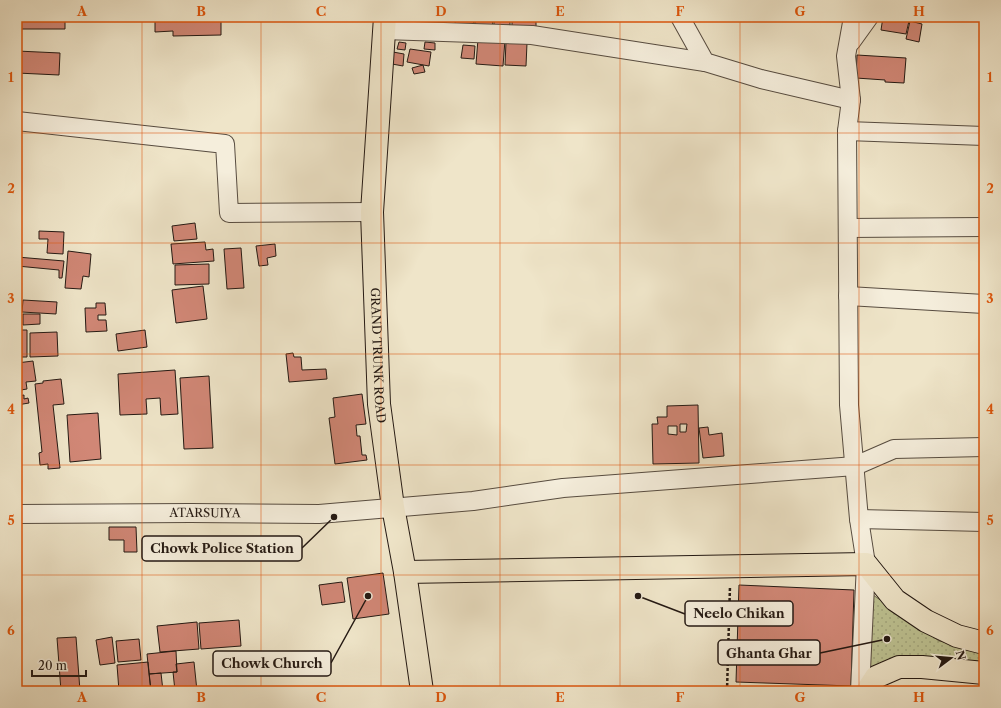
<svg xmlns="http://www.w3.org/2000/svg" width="1001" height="708" viewBox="0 0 1001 708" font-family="'Libre Caslon Text',serif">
  <defs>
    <pattern id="park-dots" width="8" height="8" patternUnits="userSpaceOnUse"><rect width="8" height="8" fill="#bec393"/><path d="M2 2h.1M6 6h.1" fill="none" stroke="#a3a77e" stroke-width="1.8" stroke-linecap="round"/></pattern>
  </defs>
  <rect width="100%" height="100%" fill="#efe5c9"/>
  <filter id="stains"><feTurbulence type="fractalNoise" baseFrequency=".005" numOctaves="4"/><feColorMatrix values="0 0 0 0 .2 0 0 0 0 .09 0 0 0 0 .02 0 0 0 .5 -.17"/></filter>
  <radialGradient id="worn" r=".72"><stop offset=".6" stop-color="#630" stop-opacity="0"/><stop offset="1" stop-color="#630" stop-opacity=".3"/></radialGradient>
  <path fill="url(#park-dots)" stroke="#716e53" d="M866,590L939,641L984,650V667L864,675Z"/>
  <path fill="#d18776" stroke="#241913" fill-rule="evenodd" d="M17,17H65V29H17Z
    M155,17H221V35L173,36V31L155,32Z
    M405,17H424L423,27L404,26Z
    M433,17H446V27L434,28Z
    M454,17H473L474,24L456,27Z
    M475,17H492L493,26L475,27Z
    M494,17H510V25L494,26Z
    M512,17H536V28L512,27Z
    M883,17L909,21L906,34L881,30Z
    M910,21L922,24L919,42L906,39Z
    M478,39L505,40L503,66L476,64Z
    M399,42L406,43L405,50L397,49Z
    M425,42L435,43V50L424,49Z
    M506,42L527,43L526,66L505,65Z
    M463,45L475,46L474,59L461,58Z
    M410,49L431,52L429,66L407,62Z
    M17,51L60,53L59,75L17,73Z
    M393,52L404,54L403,66L392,64Z
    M857,55L906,58L904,83L885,82V80L856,78Z
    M423,65L425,72L414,74L412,68Z
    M195,223L197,239L174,241L172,226Z
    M39,231L64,232L63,254L47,253L48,239H39Z
    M205,242L206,250L213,249L214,261L173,264L171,244Z
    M275,244L276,256L267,258L268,265L259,266L256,246Z
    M241,248L244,288L227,289L224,249Z
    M68,251L91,254L89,277L83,276L81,289L65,288Z
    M17,257L64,261L62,278H59V270L17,266Z
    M209,264V284L175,285V265Z
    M203,286L207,319L176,323L172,290Z
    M23,300L57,302L56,314L22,312Z
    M96,303H105L106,315H98V320H106L107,331L86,332L85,308H96Z
    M23,314H40V324L23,325Z
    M17,330H27V357H17Z
    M145,330L147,347L118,351L116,334Z
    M57,332L58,356L30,357V333Z
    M293,353L294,357H301L302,370L326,369L327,379L289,382L286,354Z
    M33,361L36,381L26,382L27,389L21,390V392L18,393V396L24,395V399L28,398L29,403L17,405V363Z
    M175,370L178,414L161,415L160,398L146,399L147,414L120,415L118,374Z
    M209,376L213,448L184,449L180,378Z
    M61,379L64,404L53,405L60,468L48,469V464L40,465L39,453L42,452L35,384L43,383V381Z
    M362,394L366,424L356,425L357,436H360L362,455H366L367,460L335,464L329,418L335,417L333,398Z
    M698,405L699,463L653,464L652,424H658L657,417H667V406ZM680,424H687L686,432H680ZM668,426H677V435L668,434Z
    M98,413L101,459L70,462L67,415Z
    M708,427L709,435L722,433L724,456L703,458L699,428Z
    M109,527H136L137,552H124V540H109Z
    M383,573L389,614L353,619L347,578Z
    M342,582L345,602L322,605L319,585Z
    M739,585L854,590L851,686L736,682Z
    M239,620L241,646L201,649L199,623Z
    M197,622L199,649L160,652L157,626Z
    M76,637L80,691H61L57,638Z
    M112,637L115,663L100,665L96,640Z
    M139,639L141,660L118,662L116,641Z
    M176,651L177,672L149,674L147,654Z
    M148,662L151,691H119L117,665Z
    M194,662L197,691H175L173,672H177L176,664Z
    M161,673L163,691H151L149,674Z"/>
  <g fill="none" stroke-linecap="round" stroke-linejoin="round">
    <defs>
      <g id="minor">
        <path d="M680,17L705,62L761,79L851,100"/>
        <path d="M853,17L846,56L851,100L847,131L849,405L859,519L866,564L860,691"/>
        <path d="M384,30L532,35L705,62"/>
        <path d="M851,42L869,17"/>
        <path d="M17,121L225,144L229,213L372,212"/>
        <path d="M847,131L984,136"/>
        <path d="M848,228L984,227"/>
        <path d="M848,296L984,304"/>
        <path id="s1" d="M17,514L190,513L319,514L473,501L563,488L855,466L894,449L984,447"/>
        <path d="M859,519L984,522"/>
      </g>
      <g id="major">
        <path id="s2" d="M385,17L372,212L379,404L393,507L405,572L422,691"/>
        <path d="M405,572L866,564L895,600L926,621L957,636L984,643"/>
        <path d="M867,691L876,677L899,667H922L984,673"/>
      </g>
    </defs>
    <use href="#minor" stroke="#574c40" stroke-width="20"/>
    <use href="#major" stroke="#241913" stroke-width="24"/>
    <path stroke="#241913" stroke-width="2.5" stroke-dasharray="3 2" stroke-linecap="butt" d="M727,691L730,586"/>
    <use href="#minor" stroke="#f5eedc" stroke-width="18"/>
    <use href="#major" stroke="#efe5c9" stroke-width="22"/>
  </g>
  <path fill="none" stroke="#de560c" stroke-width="1" stroke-opacity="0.55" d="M142,17V691M261,17V691M381,17V691M500,17V691M620,17V691M740,17V691M859,17V691M17,133H984M17,243H984M17,354H984M17,465H984M17,575H984"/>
  <g text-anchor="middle" stroke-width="3" stroke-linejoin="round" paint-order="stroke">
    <g font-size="12" fill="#241913" stroke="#f5eedc">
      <text dy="4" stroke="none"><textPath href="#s2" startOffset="339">GRAND TRUNK ROAD</textPath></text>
      <text dy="4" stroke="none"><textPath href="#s1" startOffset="188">ATARSUIYA</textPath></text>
    </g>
  </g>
  <path fill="none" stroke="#241913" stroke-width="1.5" d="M334 517L302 548M638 596L685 614M887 639L820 653M368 596L331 663"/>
  <g fill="#241913" stroke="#f5eedc" stroke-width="1.5">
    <circle cx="334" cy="517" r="4"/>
    <circle cx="638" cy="596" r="4"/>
    <circle cx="887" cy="639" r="4"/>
    <circle cx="368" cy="596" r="4"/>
  </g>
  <g fill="#f5eedc" stroke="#241913" stroke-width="1.5">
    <rect x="142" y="536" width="160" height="25" rx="4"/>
    <rect x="685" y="601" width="108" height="25" rx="4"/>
    <rect x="718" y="640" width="102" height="25" rx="4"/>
    <rect x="213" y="651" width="118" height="25" rx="4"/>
  </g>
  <g font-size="13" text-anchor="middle" font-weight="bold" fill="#241913">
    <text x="222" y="553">Chowk Police Station</text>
    <text x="739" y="618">Neelo Chikan</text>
    <text x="769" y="658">Ghanta Ghar</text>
    <text x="272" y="668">Chowk Church</text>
  </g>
  <rect width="1001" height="708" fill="none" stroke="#efe5c9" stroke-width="44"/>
  <g transform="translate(951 658) rotate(74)" stroke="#f5eedc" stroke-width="3" paint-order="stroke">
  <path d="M0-3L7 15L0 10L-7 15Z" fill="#241913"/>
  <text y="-6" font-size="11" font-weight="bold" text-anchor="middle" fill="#241913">N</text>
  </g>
  <path d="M32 670v6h54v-6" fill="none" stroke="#241913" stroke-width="2"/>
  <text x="38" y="670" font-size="12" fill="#241913" stroke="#f5eedc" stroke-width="3" paint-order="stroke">20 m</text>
  <rect x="22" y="22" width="957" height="664" fill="none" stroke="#de560c" stroke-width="1.5"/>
  <g font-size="13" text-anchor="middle" font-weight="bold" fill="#de560c">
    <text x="82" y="16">A</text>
    <text x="201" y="16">B</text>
    <text x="321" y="16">C</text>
    <text x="441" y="16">D</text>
    <text x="560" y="16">E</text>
    <text x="680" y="16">F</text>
    <text x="800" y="16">G</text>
    <text x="919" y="16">H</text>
    <text x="11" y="82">1</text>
    <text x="990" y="82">1</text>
    <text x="11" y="193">2</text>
    <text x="990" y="193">2</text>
    <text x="11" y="303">3</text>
    <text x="990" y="303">3</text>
    <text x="11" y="414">4</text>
    <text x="990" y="414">4</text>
    <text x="11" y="525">5</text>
    <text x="990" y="525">5</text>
    <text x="11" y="635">6</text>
    <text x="990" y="635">6</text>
    <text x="82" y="702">A</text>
    <text x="201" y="702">B</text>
    <text x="321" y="702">C</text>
    <text x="441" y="702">D</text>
    <text x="560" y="702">E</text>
    <text x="680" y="702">F</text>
    <text x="800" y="702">G</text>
    <text x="919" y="702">H</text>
  </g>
  <rect width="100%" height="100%" filter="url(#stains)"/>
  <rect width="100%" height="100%" fill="url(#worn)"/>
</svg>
